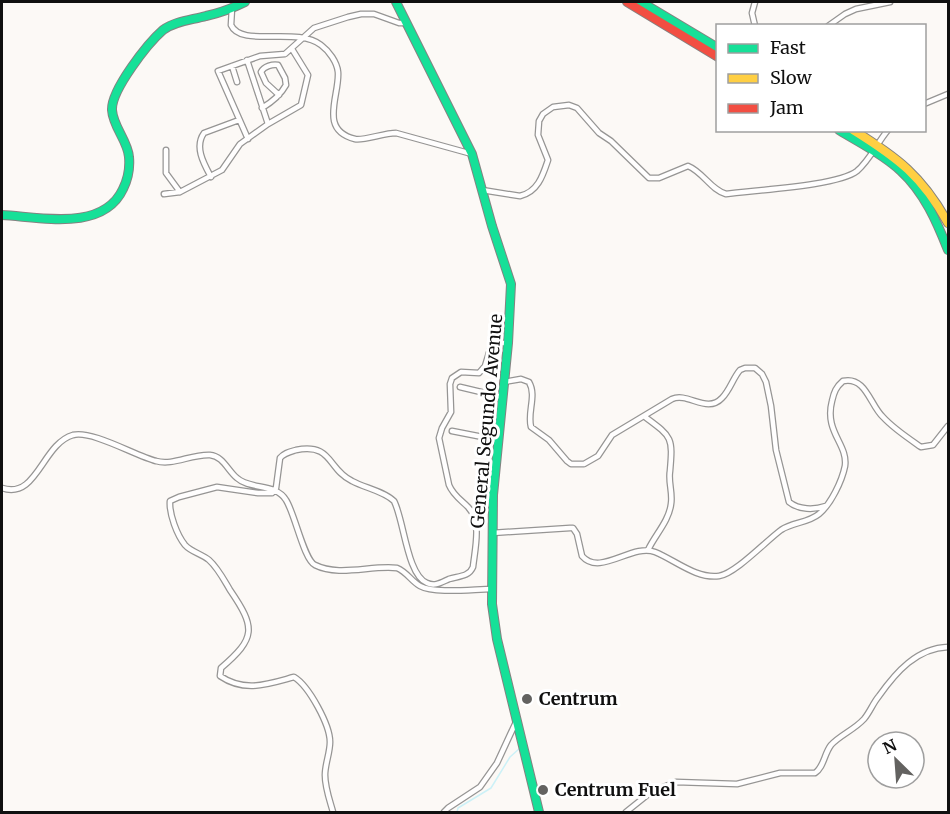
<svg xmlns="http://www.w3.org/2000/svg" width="950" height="814" viewBox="0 0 950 814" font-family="Merriweather,serif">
  <rect width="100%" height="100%" fill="#fcf9f6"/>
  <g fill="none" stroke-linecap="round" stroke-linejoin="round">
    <path stroke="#ccf1f7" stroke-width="1.5" d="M457,812L458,808L491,788L510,757L520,748"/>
    <defs>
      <path id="street" d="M232,8L231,25C241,48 297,26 321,45C329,51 337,62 338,72C340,95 318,130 355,139C363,141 384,133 396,133L472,154
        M755,26L752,13L755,2
        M828,26L845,14L856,9L890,2
        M247,60L268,124
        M232,66L237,82
        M924,104L948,94
        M262,108C272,102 280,96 286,85L285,78L278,65C273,64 264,66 261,72L266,83L279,95
        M248,139L218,71L260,56L285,54L314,28L348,17L361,14H374L399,23H406
        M166,150V173L180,192
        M211,177C204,164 194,147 204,133L239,120
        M482,190L520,196C538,192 543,175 548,160L538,135L539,121L543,114L553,107L569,105L577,108L599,133L611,141L649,178H659L688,166C703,172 711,190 726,194C754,190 838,186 857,171C870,160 877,143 888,130
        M164,194L180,192L222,170L240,144L268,124L301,105L308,75L292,49
        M504,382L521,379L529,382C537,396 527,412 531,427L549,440L567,461L571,464H584L598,456L612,435L672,399C688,392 707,414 722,398C730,390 733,378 740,370L745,368H755L762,374L766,382L771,406L776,450L789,502C799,510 814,510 826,506
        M460,387L502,397
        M645,417C672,437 673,437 670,471C668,482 673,493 671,504C669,521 655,535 648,550
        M452,431L498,440
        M2,488C37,500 42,444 73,435C92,430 136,456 156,461C173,466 191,454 210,455C223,456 228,471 237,478C250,490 276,483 286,500C295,514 304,560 315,565C339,577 371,565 397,568C407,572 411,581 420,586C435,594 474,589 492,589
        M492,533L570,528H573L577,534L582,556C600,577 632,543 655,552C675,560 696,579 719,576C735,574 766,541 781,530C793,522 808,523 819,514C831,504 842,481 845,466C848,444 824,432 832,401C834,392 836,387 843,381C866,376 870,405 883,417C894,429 908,438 921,447L933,445L948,426
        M333,812C330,801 325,788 325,775C325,764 330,753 330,742C330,725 309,686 294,677C268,684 245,693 220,676L221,668C256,638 256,628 230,590C224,580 218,568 209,560C202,554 191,552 185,545C177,535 169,514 170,501L179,497L217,487L258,493H272L276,488L280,458C284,453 289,452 296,450C333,443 327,469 352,481C365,488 384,491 394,501C404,520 407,575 427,583C435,587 442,582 449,579C458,576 469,577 473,567C475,548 482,522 468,507C461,500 453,495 449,485L439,438L442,428L451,412L450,384L452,378L461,372L479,373L485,366L492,343H508
        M444,812L448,808L480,787L497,763L516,722
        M626,812L651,792L676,782L737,784L780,773H815C824,767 824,754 831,745C840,735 854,730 864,719C870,712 873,703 879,696C896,672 917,648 948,647"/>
      <path id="fast" d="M396,2L472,154L492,226L511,284L508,343L493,495L492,604L497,639L539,812
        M641,2L718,48
        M839,130C860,143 883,154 901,171C924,192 937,222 948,250
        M2,215C40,217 103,232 123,189C128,179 130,168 129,157C128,141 113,127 112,110C111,90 148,43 163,30C175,21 192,20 206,16C220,13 233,8 245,2"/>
      <path id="slow" d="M853,130C898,158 922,176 948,223"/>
      <path id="jam" d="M627,2L718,57"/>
    </defs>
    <use href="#street" stroke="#969594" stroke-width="7"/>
    <use href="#fast" stroke="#848281" stroke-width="10"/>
    <use href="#slow" stroke="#848281" stroke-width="10"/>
    <use href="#jam" stroke="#848281" stroke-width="10"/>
    <use href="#street" stroke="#fffefe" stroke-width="4.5"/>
    <use href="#fast" stroke="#16e098" stroke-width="8"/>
    <use href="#slow" stroke="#ffcf43" stroke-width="8"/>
    <use href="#jam" stroke="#f24e42" stroke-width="8"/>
  </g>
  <g fill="#636260" stroke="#fff" stroke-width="2">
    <circle cx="527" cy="699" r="6"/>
    <circle cx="543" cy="790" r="6"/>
  </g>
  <g text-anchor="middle" stroke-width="6" stroke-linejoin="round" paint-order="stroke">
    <g font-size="18" fill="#101010" stroke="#fff">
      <text transform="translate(487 421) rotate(-85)" y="6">General Segundo Avenue</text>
    </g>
    <g font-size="18" font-weight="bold" fill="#101010" stroke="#fff" text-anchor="start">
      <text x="539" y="705">Centrum</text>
      <text x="555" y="796">Centrum Fuel</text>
    </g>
  </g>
  <rect width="950" height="814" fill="none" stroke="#101010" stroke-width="6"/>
  <rect x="716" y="24" width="210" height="108" fill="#ffffff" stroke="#9f9f9f" stroke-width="1.5"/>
  <rect x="728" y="44" width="30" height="9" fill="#16e098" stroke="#9f9f9f" stroke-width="1.5"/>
  <text x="770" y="54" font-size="18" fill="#101010">Fast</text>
  <rect x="728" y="74" width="30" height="9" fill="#ffcf43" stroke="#9f9f9f" stroke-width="1.5"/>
  <text x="770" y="84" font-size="18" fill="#101010">Slow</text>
  <rect x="728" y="104" width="30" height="9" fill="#f24e42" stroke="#9f9f9f" stroke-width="1.5"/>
  <text x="770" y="114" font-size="18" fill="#101010">Jam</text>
  <g transform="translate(896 760) rotate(335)"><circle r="28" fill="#ffffff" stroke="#9f9f9f" stroke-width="1.5"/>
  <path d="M0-4.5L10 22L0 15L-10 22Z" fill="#636260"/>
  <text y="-9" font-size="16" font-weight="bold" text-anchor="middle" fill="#101010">N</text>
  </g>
</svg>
